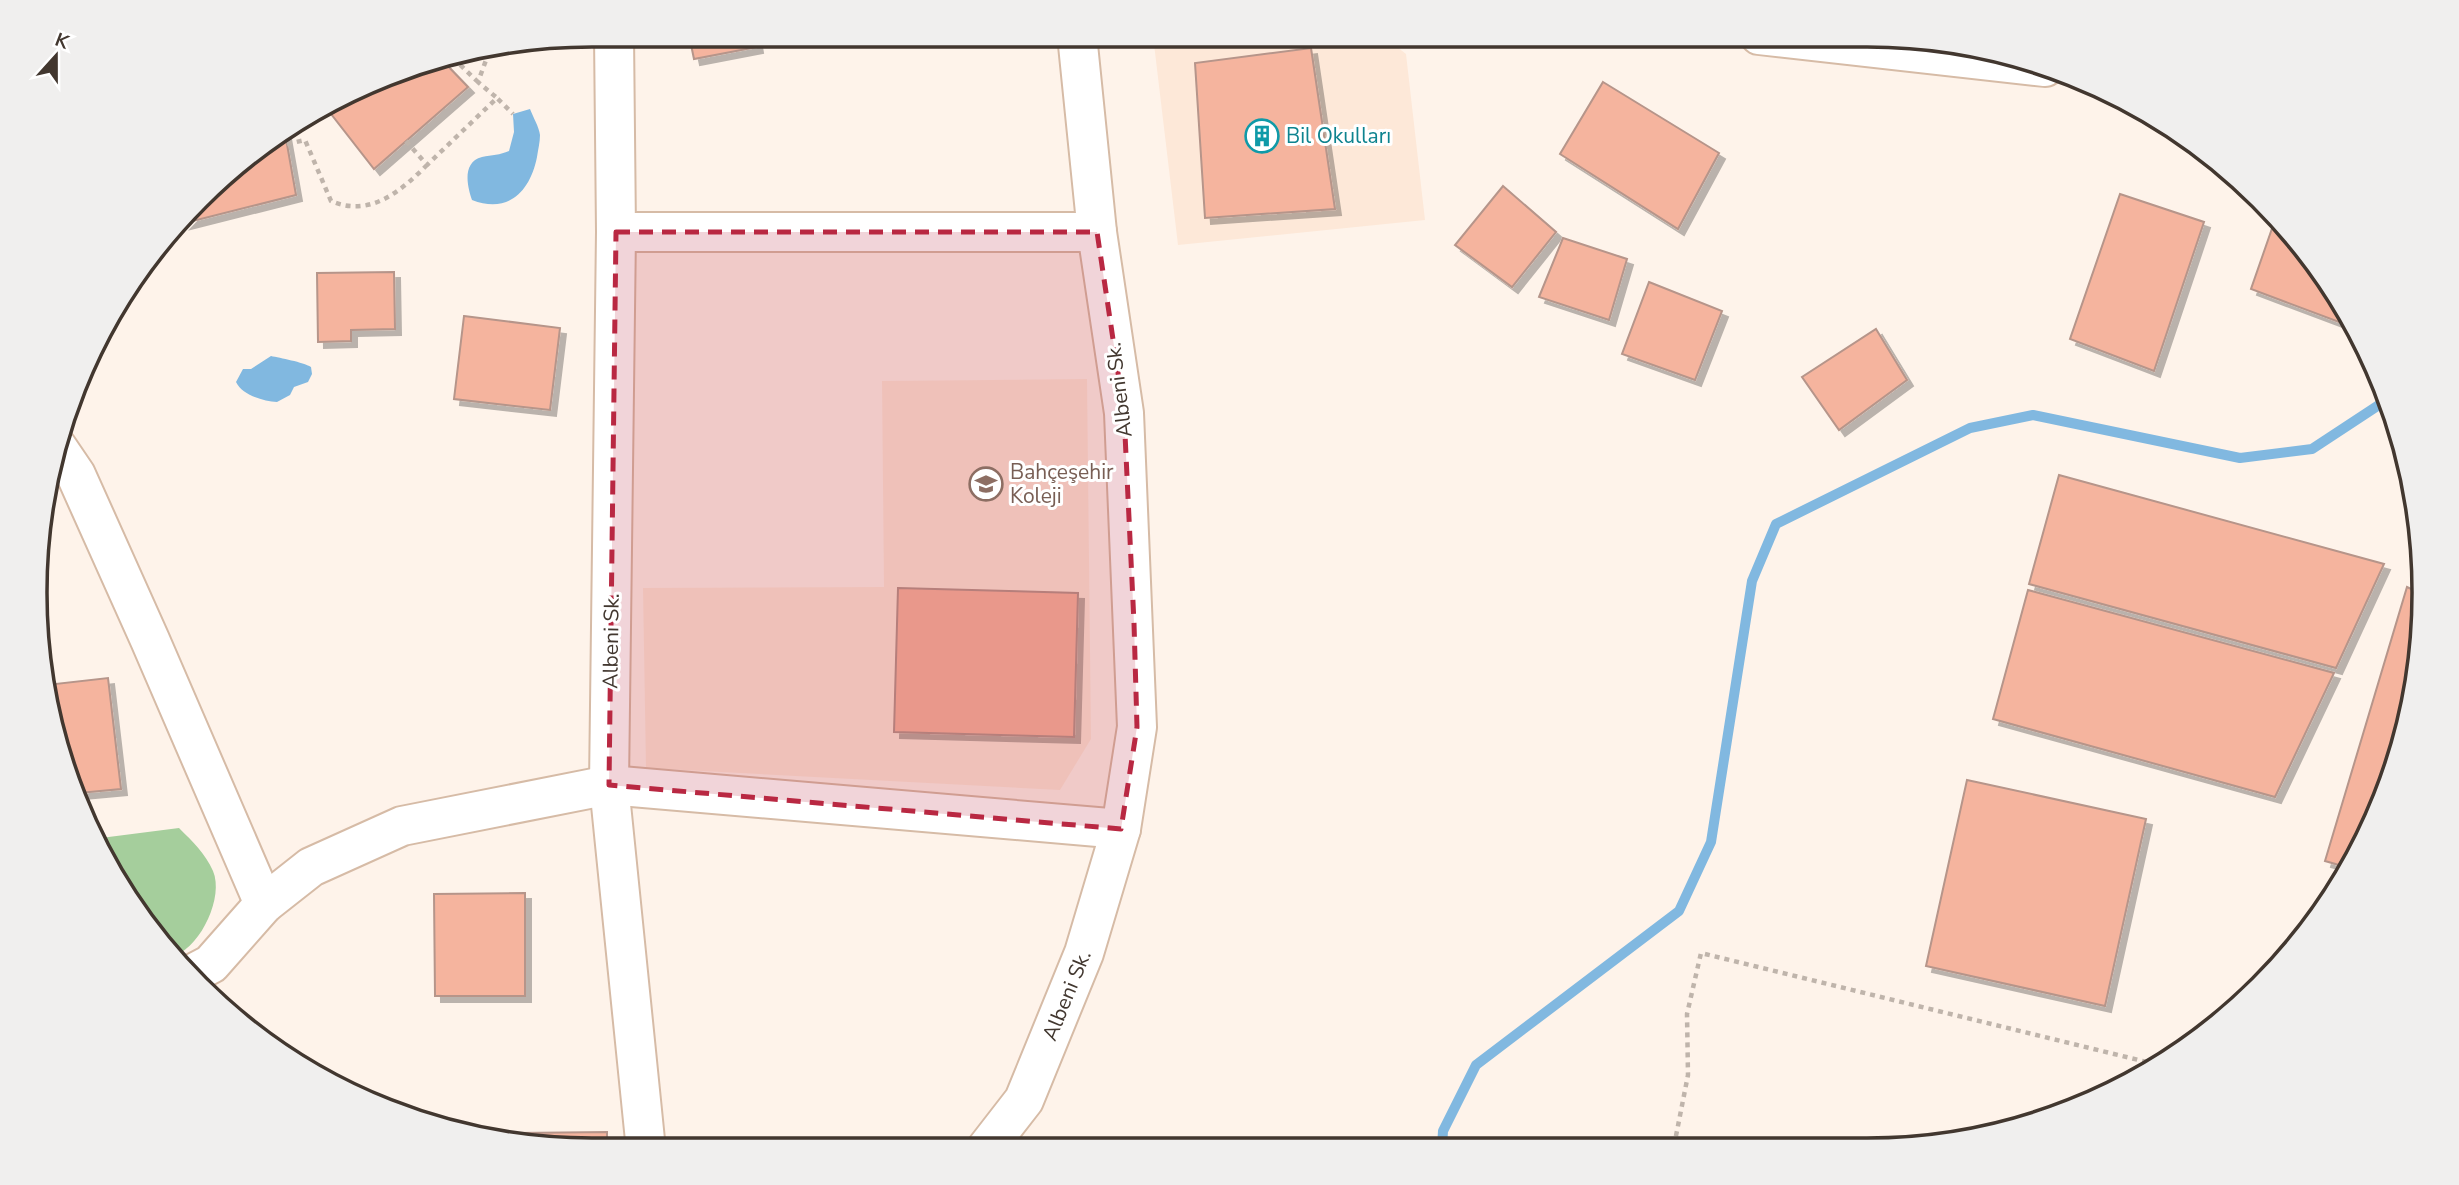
<svg xmlns="http://www.w3.org/2000/svg" width="2459" height="1185" viewBox="0 0 2459 1185" font-family="'Nunito Sans',sans-serif">
  <defs>
    <filter id="shadow"><feDropShadow dx="6" dy="6" stdDeviation="0" flood-color="#0004"/></filter>
  </defs>
  <rect width="100%" height="100%" fill="#fef3ea"/>
  <path fill="#fde8d8" d="M1289,35H1382L1406,54L1425,220L1178,245L1154,44Z
    M1087,379L1091,739L1060,790L646,768L643,588L884,587L882,381Z"/>
  <path fill="#a5ce9c" d="M179,828C193,842 205,853 213,871C224,897 201,945 176,955L93,839Z"/>
  <path fill="#81b8e0" d="M530,109C533,117 539,127 540,135C540,142 538,150 537,157C530,192 508,214 472,200C467,186 462,162 482,157C492,155 500,155 509,151L514,132L513,114Z
    M271,356C280,358 303,362 311,367L312,374L308,382L294,387L290,395L277,402C263,401 242,395 236,382L243,369H251Z"/>
  <g fill="none" stroke-linecap="round" stroke-linejoin="round">
    <path stroke="#81b8e0" stroke-width="10" d="M1442,1147L1443,1131L1476,1065L1679,911L1711,842L1752,581L1776,524L1970,428L2033,415L2240,458L2312,449L2388,399"/>
  </g>
  <path fill="#f5b49e" stroke="#b6958a" stroke-width="2" filter="url(#shadow)" d="M689,35H755L757,47L694,59Z
    M1311,48L1335,209L1205,218L1195,63Z
    M442,60L468,87L374,169L328,110L413,65Z
    M1603,82L1719,153L1678,229L1560,154Z
    M285,133L296,195L185,223L253,150Z
    M1503,186L1556,232L1512,287L1455,245Z
    M2120,194L2204,222L2154,371L2070,339Z
    M2276,217L2330,283L2349,318L2347,325L2251,289Z
    M1563,238L1627,259L1609,320L1539,297Z
    M394,272L395,329L351,330V341L318,342L317,273Z
    M1649,282L1722,311L1695,380L1622,354Z
    M464,316L560,328L550,410L454,399Z
    M1876,329L1907,380L1839,430L1802,377Z
    M2059,475L2384,564L2336,668L2029,584Z
    M2407,587L2424,595L2413,702L2381,806L2346,867L2325,861Z
    M898,588L1078,593L1074,737L894,732Z
    M2028,590L2334,673L2275,797L1993,719Z
    M108,678L121,789L79,793L46,685Z
    M1967,780L2146,819L2105,1006L1926,966Z
    M525,893V996H435L434,894Z
    M607,1132V1150L517,1143V1133Z"/>
  <g fill="none" stroke-linecap="round" stroke-linejoin="round">
    <defs>
      <g id="minor">
        <path d="M614,35L616,232L609,785L646,1150"/>
        <path d="M1759,35L2045,67"/>
        <path d="M616,232H1097"/>
        <path d="M57,447L76,475L150,640L264,904"/>
        <path d="M190,975L211,964L264,904L311,867L402,826L609,785L1121,829"/>
        <path id="s1" d="M986,1149L1024,1100L1084,953L1121,829L1137,727L1124,413L1097,232L1077,35"/>
      </g>
    </defs>
    <use href="#minor" stroke="#d6bba6" stroke-width="42"/>
    <path stroke="#bfb4ab" stroke-width="4.5" stroke-dasharray="5 5" stroke-linecap="butt" d="M489,52L478,82L497,98
      M453,58L478,82
      M406,141L427,165L497,98L513,114
      M287,144L305,140L331,201C370,218 401,191 427,165
      M1674,1146L1688,1075L1687,1014L1701,953L2155,1064"/>
    <use href="#minor" stroke="#fff" stroke-width="38"/>
  </g>
  <path fill="#b92842" fill-opacity="0.2" stroke="#b92842" stroke-width="5" stroke-dasharray="14 9" stroke-linejoin="round" d="M616,232H1097L1124,413L1134,623L1137,727L1121,829L609,785Z"/>
  <defs>
    <symbol id="building-ring" viewBox="-11 -11 22 22"><circle r="9.5" fill="#fff" stroke="#0f9aa8" stroke-width="1.5"/><path d="M-4-6H4V6H1V3H-1V6H-4ZM-2.5-4.3h1.7v1.8h-1.7ZM.8-4.3h1.7v1.8H.8ZM-2.5-1h1.7V.8h-1.7ZM.8-1h1.7V.8H.8Z" fill="#0f9aa8"/></symbol>
    <symbol id="school-ring" viewBox="-11 -11 22 22"><circle r="9.5" fill="#fff" stroke="#8d6e63" stroke-width="1.5"/><path d="M0-5L7-2L0 1L-7-2ZM-4 1L0 2.5L4 1V4Q0 6-4 4Z" fill="#8d6e63"/></symbol>
  </defs>
  <g fill-rule="evenodd">
    <use href="#building-ring" x="1243" y="117" width="38" height="38"/>
    <use href="#school-ring" x="967" y="465" width="38" height="38"/>
  </g>
  <g text-anchor="middle" stroke-width="6" stroke-linejoin="round" paint-order="stroke">
    <g font-size="21" fill="#0d838f" stroke="#fff" text-anchor="start">
      <text x="1286" y="143">Bil Okulları</text>
    </g>
    <g font-size="21" fill="#42372f" stroke="#fff">
      <text transform="translate(1119 390) rotate(-97)" y="7">Albeni Sk.</text>
      <text transform="translate(611 641) rotate(-89)" y="7">Albeni Sk.</text>
      <text dy="7" stroke="none"><textPath href="#s1" startOffset="175">Albeni Sk.</textPath></text>
    </g>
    <g font-size="21" fill="#785e54" stroke="#fff" text-anchor="start">
      <text x="1010" y="479">Bahçeşehir<tspan x="1010" dy="24">Koleji</tspan></text>
    </g>
  </g>
  <path d="M0 0H2459V1185H0ZM592 47H1867A545 545 0 0 1 2412 592V593A545 545 0 0 1 1867 1138H592A545 545 0 0 1 47 593V592A545 545 0 0 1 592 47Z" fill="#f0efee" fill-rule="evenodd"/>
  <path fill="none" stroke="#42372f" stroke-width="3.5" d="M592 47H1867A545 545 0 0 1 2412 592V593A545 545 0 0 1 1867 1138H592A545 545 0 0 1 47 593V592A545 545 0 0 1 592 47Z"/>
  <g transform="translate(56 56) rotate(21)" stroke="#ffffff" stroke-width="5" paint-order="stroke">
  <path d="M0-5L12 26L0 18L-12 26Z" fill="#42372f"/>
  <text y="-10" font-size="19" font-weight="bold" text-anchor="middle" fill="#42372f">K</text>
  </g>
</svg>
